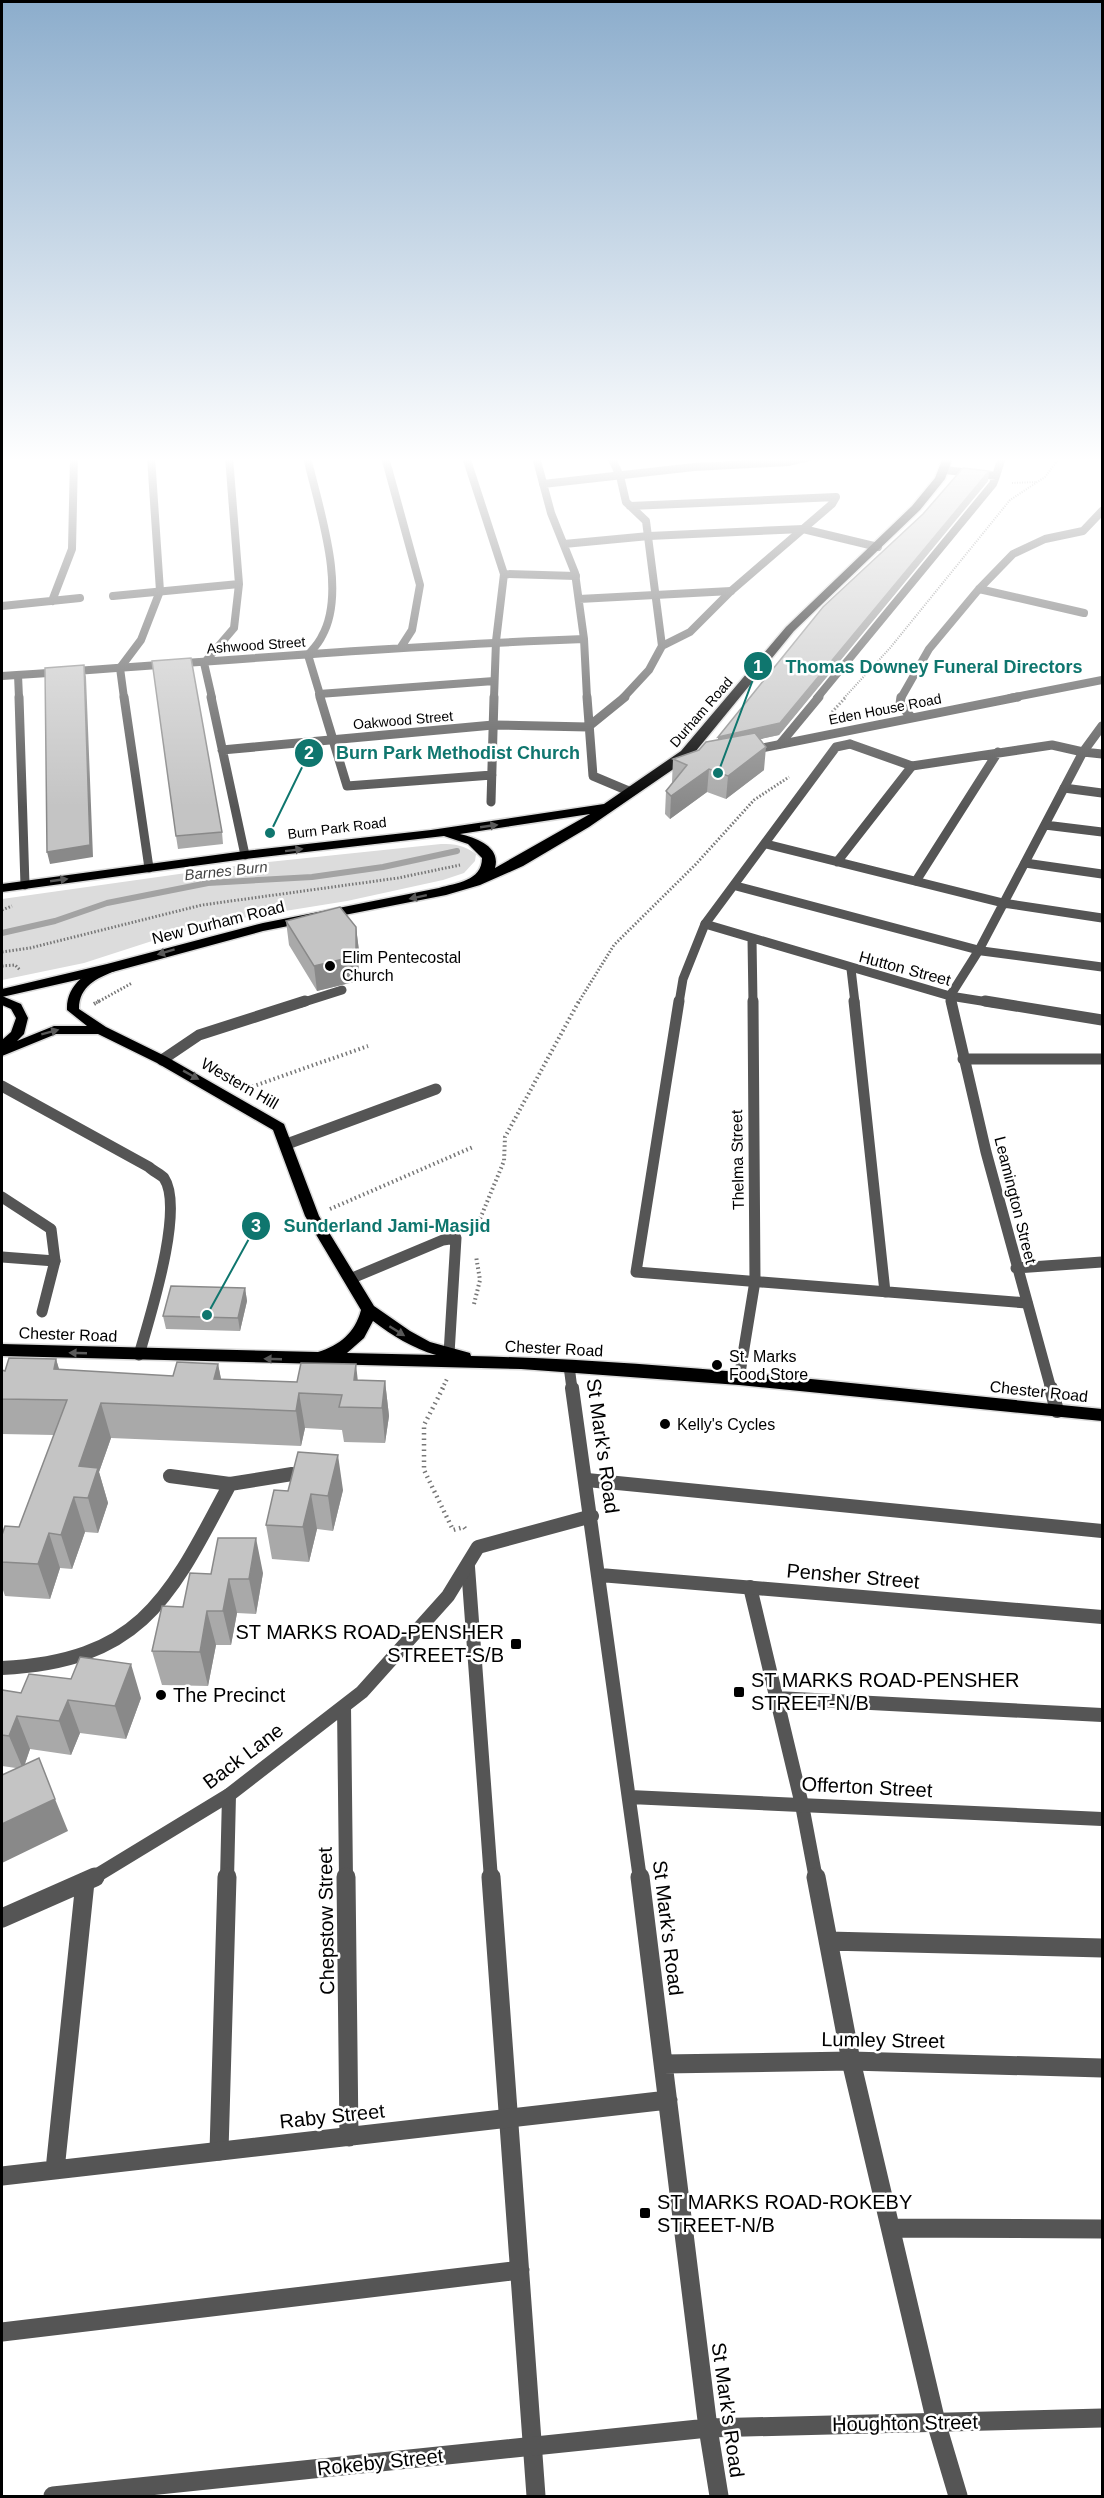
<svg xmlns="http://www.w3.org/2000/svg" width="1104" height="2498" viewBox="0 0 1104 2498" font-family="Helvetica,sans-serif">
  <rect width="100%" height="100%" fill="#fff"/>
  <path fill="#dcdcdc" d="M441,844C455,844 464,845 476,854L475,861L464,873L443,880L347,901L248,917L183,931L84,963L2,980V899L250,864Z"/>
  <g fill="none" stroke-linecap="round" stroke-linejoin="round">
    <path stroke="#a3a3a3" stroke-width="6" d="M2,933L55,921L107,903L208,883L312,877L383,867L457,851"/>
    <defs>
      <path id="primary" d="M111,964L115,965V971C97,978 79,986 79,1009L106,1027L167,1057L284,1124L319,1216L374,1306L410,1331L430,1342L470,1353L471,1356C682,1361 892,1388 1102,1409V1421L739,1385L521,1369L2,1356V1344L318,1352C340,1345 355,1333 361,1310L305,1216L273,1130L157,1063L98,1034H56L2,1056V1040L11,1032L16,1018L11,1009L2,1005V996L21,1004L28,1018L24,1034L17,1041L54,1026H87L67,1010C66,984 88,970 111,964ZM373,1321C393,1336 412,1348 436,1355L347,1353L364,1338Z"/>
      <path id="highway" d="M943,457H953L945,479L920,510L794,631L691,757L589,827L523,866L480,885L446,895L263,931L116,971L2,997V989L107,964L263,923L439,888C456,883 482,881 482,858L468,844L444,836L245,859L2,892V884L245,851L431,830L604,804L681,751L786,627L912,506L935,478ZM590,814L495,868C501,847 477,838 460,834Z"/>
    </defs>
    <use href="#primary" stroke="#dbdbdb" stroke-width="3"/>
    <use href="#highway" stroke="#dbdbdb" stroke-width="3"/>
    <path stroke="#777" stroke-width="2" stroke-dasharray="1 1.5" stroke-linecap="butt" d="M1012,483L1037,482
      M844,698L890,648L1010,500L1045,477L1060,457"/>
    <path stroke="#777" stroke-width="3" stroke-dasharray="1.5 2" stroke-linecap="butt" d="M832,712L846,697
      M2,910L12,906
      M2,952L30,948L202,905L398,878L460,865
      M2,966L15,965L20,970
      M96,1003L132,983
      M578,1003L614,945L696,864L754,800L789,777"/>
    <path stroke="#777" stroke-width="4" stroke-dasharray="1.5 3" stroke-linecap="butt" d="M94,1004L99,1001
      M248,1088L368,1046
      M330,1209L473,1147
      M475,1231L504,1161L505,1137L579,1001
      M474,1304L480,1280L476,1256
      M442,1389L447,1379"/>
    <path stroke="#777" stroke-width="4.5" stroke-dasharray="1.5 4" stroke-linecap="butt" d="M443,1388L424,1425V1470L453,1530L464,1527L467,1531"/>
    <path stroke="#555" stroke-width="8" d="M307,457C318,506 348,590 322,636C319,643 313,649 308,655L321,698
      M466,457L504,574L496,641L494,698
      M611,457L620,476L626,502L646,521L662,646L649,670L623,698
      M945,470L996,476L1002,457
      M630,506L836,497L832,504L731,591L690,632L662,646
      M504,574L576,576
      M319,694L494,681
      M124,698L120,668L141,640L160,591L151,457
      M817,698L993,484L996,476"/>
    <path stroke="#555" stroke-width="9" d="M124,697L149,868
      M320,697L347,786L492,775
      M588,727L625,697
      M780,744L819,697
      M912,766L1052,745L1083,752
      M1064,788L1102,793
      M491,802L494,697
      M1025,863L1102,874
      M916,881L998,752
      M736,886L982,951L1102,967
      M851,969L855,1003
      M301,1003L342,990
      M679,1003L683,979L705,924L836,747L850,744"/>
    <path stroke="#555" stroke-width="11" d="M679,1001L636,1272L1027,1303
      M854,1001L885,1292
      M162,1060L199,1035L305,1001
      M2,1086L149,1167C153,1171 160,1174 164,1178C185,1209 149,1319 139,1355
      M287,1144L436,1089
      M2,1257L55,1261
      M350,1279L443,1240L456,1238L449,1354"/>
    <path stroke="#555" stroke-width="14" d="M170,1476L230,1484L292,1474
      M587,1480L1102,1531
      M468,1567L491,1879
      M750,1587L802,1805L816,1879
      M2,1668C143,1661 171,1595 230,1484
      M776,1698L1102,1715
      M227,1879L229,1795"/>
    <path stroke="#555" stroke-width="19" d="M491,1877L536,2496
      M816,1877L851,2061L936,2422L958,2496
      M828,1941L1102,1948
      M219,2151L227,1877
      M891,2228L1102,2229
      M2,2332L520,2270"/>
    <path stroke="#555" stroke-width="8" d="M385,457L420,585L412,630L401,647
      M536,457L551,513L575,573L584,639L587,698
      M543,484L694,467L788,462L809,457
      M564,544L649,536L803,529L878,547
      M979,589L1084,613
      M113,596L239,584
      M579,599L731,591
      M52,601L72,549L74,457
      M2,606L80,598
      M18,675L19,698
      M2,676C196,663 390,646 584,639
      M212,698L204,663L234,628L239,584L229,457
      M901,698L929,649L979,589L1013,554L1045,539L1083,531L1102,511
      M1010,698L1102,680"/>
    <path stroke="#555" stroke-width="9" d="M19,697L25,885
      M211,697L245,855
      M587,697L593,776L631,792
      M901,697L900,704L911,717
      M222,750L493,725L588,727
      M752,750L1018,697
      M1083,752L1102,754
      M1045,825L1102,832
      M766,844L1003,903L1102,918
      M837,862L912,766L850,744
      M705,924L950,996L994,1003
      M752,939L753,1003
      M951,1003L950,996L979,950L1083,752L1102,726"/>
    <path stroke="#555" stroke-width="11" d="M951,1001L986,1152L1051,1389
      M985,1001L1102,1020
      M963,1059H1102
      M2,1197L51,1229L55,1261L42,1312
      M1016,1268L1102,1262
      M569,1366L572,1389
      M739,1379L755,1281L753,1001"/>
    <path stroke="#555" stroke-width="14" d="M572,1388L640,1879
      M1051,1388L1057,1411
      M600,1575L1102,1617
      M344,1706L346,1879
      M630,1797L1102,1819
      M91,1879L229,1795L362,1692L448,1596L478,1547L592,1516"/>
    <path stroke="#555" stroke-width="19" d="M346,1877L349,2137
      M640,1877L708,2428L719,2496
      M2,1918L95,1877
      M663,2064L851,2061L1102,2068
      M55,2170L85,1882
      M2,2176L668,2100
      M53,2496L708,2428L1102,2418"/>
    <use href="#primary" fill="#000" fill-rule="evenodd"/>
    <use href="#highway" fill="#000" fill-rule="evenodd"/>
  </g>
  <path fill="#a9a9a9" d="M988,481L779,735L760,739L764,770L726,799L707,792L670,819L665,814L666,791L673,783L672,782L673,759L699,750L718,740Z
    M222,832L223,844L178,849L176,836Z
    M286,921L356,927L359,951L358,981L317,991L289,945Z
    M245,1288L247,1301L240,1331L166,1329L163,1316Z
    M56,1359L59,1370L173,1376L218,1364L221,1379L297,1382L358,1380L385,1381L389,1416L385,1443L344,1442L342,1430L305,1428L301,1446L111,1438L99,1472L108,1503L98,1533L85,1532L72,1569L60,1568L50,1599L5,1596L2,1587V1535L19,1527L54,1435L2,1434V1370L5,1371Z
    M343,1490L333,1531L317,1529L309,1562L272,1559L266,1525L288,1491Z
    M263,1573L256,1614L237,1613L231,1645H216L208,1686L162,1685L152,1651L183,1607L211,1574Z
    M2,1690L21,1693L141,1698L126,1739L80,1733L71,1755L30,1749L25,1764L68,1831L16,1768L2,1766Z"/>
  <path fill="#898989" d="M989,471L988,481L779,735L717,749L718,737Z
    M84,665L86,677L93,857L50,864L47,852Z
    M766,747L764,770L726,799L728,776Z
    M709,769L707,792L670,819L671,796Z
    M356,927L359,951L358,981L317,991L314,966Z
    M245,1288L247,1301L240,1331L238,1318Z
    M56,1359L67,1395L54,1369Z
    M218,1364L225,1399L214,1379Z
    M356,1364L360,1400L354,1380Z
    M385,1381L389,1416L385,1443L382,1408Z
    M299,1393L305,1428L301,1446L296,1411Z
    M101,1403L111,1438L99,1472L108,1503L98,1533L79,1466Z
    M338,1455L343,1490L333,1531L328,1496Z
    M311,1494L317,1529L309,1562L303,1527Z
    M74,1497L85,1532L72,1569L61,1535Z
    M49,1533L60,1568L50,1599L38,1564Z
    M256,1538L263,1573L256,1614L249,1579Z
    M229,1579L237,1613L231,1645L223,1611Z
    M207,1611L216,1645L208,1686L200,1652Z
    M131,1664L141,1698L126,1739L115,1706Z
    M68,1700L80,1733L71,1755L59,1721Z
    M17,1716L30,1749L23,1769L9,1736Z
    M55,1799L68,1831L2,1863V1824Z"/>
  <path fill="#c4c4c4" stroke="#898989" stroke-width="1.5" d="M963,468L989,471L780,723L718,737L823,607L923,514Z
    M191,658L222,832L176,836L152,661Z
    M84,665L90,845L47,852L45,668Z
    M755,733L766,747L728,776L709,769L671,796L666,791L687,765L673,759L699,750L706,742Z
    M340,907L356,927V956L314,966L286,921Z
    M171,1286L245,1288L238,1318L163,1316Z
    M9,1358L56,1359L54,1369L173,1376L177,1362L218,1364L214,1379L297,1382L301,1363L356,1364L354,1380L385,1381L382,1408L339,1407L342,1395L299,1393L296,1411L101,1403L79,1466L98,1468L88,1498L74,1497L61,1535L49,1533L38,1564L2,1562V1535L5,1526L19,1527L67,1400L2,1399V1370L5,1371Z
    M298,1452L338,1455L328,1496L311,1494L303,1527L266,1525L274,1490L288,1491Z
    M218,1538H256L249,1579H229L223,1611H207L200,1652L152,1651L162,1606L183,1607L190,1573L211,1574Z
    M80,1657L131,1664L115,1706L68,1700L59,1721L17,1716L9,1736L2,1735V1690L21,1693L29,1674L71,1679Z
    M39,1758L55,1799L2,1824V1775Z"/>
  <defs><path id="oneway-solid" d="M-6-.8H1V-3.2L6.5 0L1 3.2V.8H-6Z" transform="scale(1.5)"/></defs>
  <g fill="#595959">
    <use href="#oneway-solid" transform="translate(489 826) rotate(-8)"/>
    <use href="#oneway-solid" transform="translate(294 850) rotate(-7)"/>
    <use href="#oneway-solid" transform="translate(59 880) rotate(-8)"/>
    <use href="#oneway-solid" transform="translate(418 897) rotate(168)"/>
    <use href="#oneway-solid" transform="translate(166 952) rotate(163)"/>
    <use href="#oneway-solid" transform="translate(50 1032) rotate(-15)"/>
    <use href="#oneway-solid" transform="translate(191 1075) rotate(29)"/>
    <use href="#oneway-solid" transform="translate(397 1331) rotate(32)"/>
    <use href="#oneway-solid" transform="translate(78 1353) rotate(-178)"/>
    <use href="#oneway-solid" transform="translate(273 1359) rotate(-178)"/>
  </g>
  <linearGradient id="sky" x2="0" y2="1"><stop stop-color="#8cadcc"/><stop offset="0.57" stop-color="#fff"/><stop offset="1" stop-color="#fff" stop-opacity="0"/></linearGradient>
  <rect width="1104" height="807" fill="url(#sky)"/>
  <g fill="#000" stroke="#fff" stroke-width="2">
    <circle cx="330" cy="966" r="6"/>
    <circle cx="717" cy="1365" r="6"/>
    <circle cx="665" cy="1424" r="6"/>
    <rect x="510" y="1638" width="12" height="12" rx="3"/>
    <rect x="733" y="1686" width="12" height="12" rx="3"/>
    <circle cx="161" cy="1695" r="6"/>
    <rect x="639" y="2207" width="12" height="12" rx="3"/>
  </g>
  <g text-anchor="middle" stroke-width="5" stroke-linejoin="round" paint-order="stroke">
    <g font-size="14" fill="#000" stroke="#fff">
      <text transform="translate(256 645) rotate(-4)" y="5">Ashwood Street</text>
      <text transform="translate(885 709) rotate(-11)" y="5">Eden House Road</text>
      <text transform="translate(701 712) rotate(-49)" y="5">Durham Road</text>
      <text transform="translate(403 720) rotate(-5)" y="5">Oakwood Street</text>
      <text transform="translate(337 828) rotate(-7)" y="5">Burn Park Road</text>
    </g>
    <g font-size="15" font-style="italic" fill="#444" stroke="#fff">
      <text transform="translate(226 871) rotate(-6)" y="5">Barnes Burn</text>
    </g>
    <g font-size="16" fill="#000" stroke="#fff">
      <text transform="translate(218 922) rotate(-14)" y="6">New Durham Road</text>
      <text transform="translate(905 968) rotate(15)" y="6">Hutton Street</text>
      <text transform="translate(240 1083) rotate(30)" y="6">Western Hill</text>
      <text transform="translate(737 1160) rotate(-91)" y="6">Thelma Street</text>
      <text transform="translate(1016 1200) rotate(76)" y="6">Leamington Street</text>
      <text transform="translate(68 1334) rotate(2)" y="6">Chester Road</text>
      <text transform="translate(554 1348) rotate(3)" y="6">Chester Road</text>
      <text transform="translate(1039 1391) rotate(6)" y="6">Chester Road</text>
    </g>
    <g font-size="16" fill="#000" stroke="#fff" text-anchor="start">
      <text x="342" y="963">Elim Pentecostal<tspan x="342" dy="18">Church</tspan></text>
      <text x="729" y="1362">St. Marks<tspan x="729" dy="18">Food Store</tspan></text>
      <text x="677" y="1430">Kelly's Cycles</text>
    </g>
    <g font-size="20" fill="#000" stroke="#fff">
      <text transform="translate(603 1446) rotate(82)" y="7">St Mark's Road</text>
      <text transform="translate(853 1576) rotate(5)" y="7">Pensher Street</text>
      <text transform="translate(243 1756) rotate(-37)" y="7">Back Lane</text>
      <text transform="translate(867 1787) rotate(3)" y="7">Offerton Street</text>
      <text transform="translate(326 1921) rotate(-91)" y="7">Chepstow Street</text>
      <text transform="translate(668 1928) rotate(83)" y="7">St Mark's Road</text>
      <text transform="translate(883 2040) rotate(1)" y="7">Lumley Street</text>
      <text transform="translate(332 2116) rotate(-6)" y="7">Raby Street</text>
      <text transform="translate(728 2410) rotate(82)" y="7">St Mark's Road</text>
      <text transform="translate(905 2423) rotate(-1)" y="7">Houghton Street</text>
      <text transform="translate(380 2462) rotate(-6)" y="7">Rokeby Street</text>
    </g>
    <g font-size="20" fill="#000" stroke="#fff" text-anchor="start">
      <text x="504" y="1639" text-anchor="end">ST MARKS ROAD-PENSHER<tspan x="504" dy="23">STREET-S/B</tspan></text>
      <text x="751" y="1687">ST MARKS ROAD-PENSHER<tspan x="751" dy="23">STREET-N/B</tspan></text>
      <text x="173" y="1702">The Precinct</text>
      <text x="657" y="2209">ST MARKS ROAD-ROKEBY<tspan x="657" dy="23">STREET-N/B</tspan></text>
    </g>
  </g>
  <path fill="none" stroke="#0f766e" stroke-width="2" d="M718 773L758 666M270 833L309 753M207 1315L256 1226"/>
  <g fill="#0f766e" stroke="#fff" stroke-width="2">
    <circle cx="718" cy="773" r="6"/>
    <circle cx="270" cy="833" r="6"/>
    <circle cx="207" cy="1315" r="6"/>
    <circle cx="758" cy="666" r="15"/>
    <circle cx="309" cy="753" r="15"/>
    <circle cx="256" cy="1226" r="15"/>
  </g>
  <g font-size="18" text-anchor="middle" font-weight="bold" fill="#fff">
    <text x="758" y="673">1</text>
    <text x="309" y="759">2</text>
    <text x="256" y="1232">3</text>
  </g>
  <g font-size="18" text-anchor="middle" font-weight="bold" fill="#0f766e" stroke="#fff" stroke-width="5" stroke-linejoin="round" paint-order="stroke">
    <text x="934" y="673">Thomas Downey Funeral Directors</text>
    <text x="458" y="759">Burn Park Methodist Church</text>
    <text x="387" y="1232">Sunderland Jami-Masjid</text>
  </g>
  <rect width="1104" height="2498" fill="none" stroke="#000000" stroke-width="6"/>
</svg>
